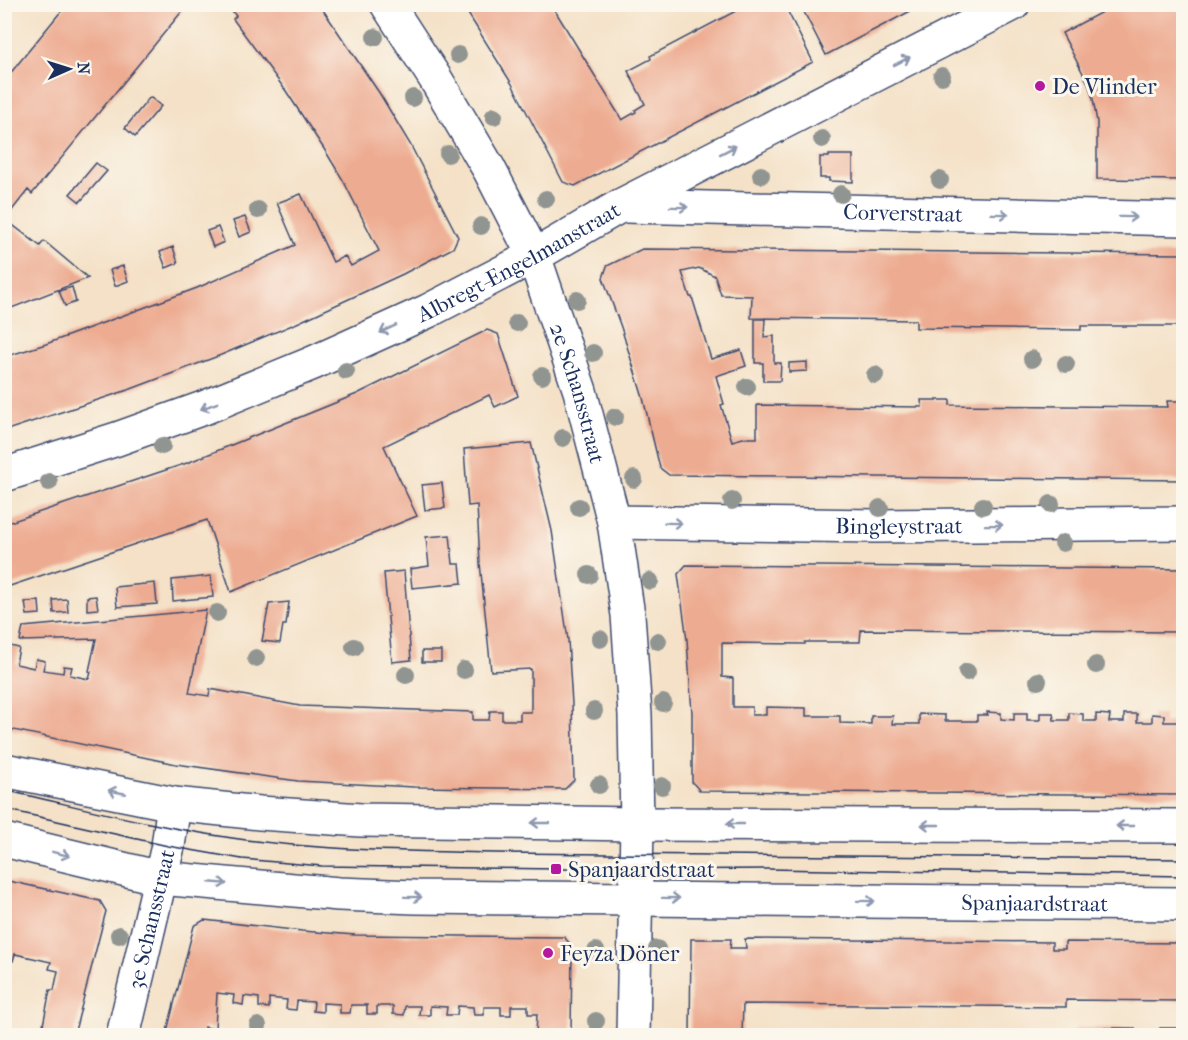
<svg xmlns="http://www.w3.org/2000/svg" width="1188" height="1040" viewBox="0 0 1188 1040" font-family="'IM FELL French Canon',serif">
  <rect width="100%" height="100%" fill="#fbf7ec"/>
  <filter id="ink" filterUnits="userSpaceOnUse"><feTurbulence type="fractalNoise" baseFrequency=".0167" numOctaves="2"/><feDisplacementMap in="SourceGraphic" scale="12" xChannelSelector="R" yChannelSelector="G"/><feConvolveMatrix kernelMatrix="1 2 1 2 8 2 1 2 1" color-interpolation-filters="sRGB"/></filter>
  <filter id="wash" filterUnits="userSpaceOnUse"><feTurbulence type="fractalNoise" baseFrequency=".008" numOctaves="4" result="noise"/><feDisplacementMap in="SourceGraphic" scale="24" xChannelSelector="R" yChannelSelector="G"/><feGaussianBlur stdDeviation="1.35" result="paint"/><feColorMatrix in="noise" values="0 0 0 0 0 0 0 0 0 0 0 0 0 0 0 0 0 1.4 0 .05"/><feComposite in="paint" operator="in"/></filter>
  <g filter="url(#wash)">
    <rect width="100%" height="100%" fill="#f4e1c7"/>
    <g id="blocks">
      <path fill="#edab91" d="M67,4H188L32,194L28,190L5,219L40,246L44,241L88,278L4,311V81Z
        M226,4H319L380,94L410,144L458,237L453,248L403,274L297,323L221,355L131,389L4,431V357L46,344L197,288L295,245L277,203L301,194L333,262L345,256L351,266L379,251L343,180L326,152L286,91L233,19L236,16Z
        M462,4H551L622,120L636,112L635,110L645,104L628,71L651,59L650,56L749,4H784L813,62L575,186L563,182L512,84Z
        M800,4H924L826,55Z
        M1117,4H1184V180L1097,179V122L1093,99L1088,83L1062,33Z
        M150,97L161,106L135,137L125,128Z
        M829,155H853V182L829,181V178H820V157H829Z
        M96,163L107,171L80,202L70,194Z
        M245,217L251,232L239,237L233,221Z
        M218,227L224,242L213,247L207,231Z
        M173,247L178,263L166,268L160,252Z
        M642,249L1184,254V326H1081V330L916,328V320L751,318L752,296L721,295L715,276L699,268L682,272L690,297H692L711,359L741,350L746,366L716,376L724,404L721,405L732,441L743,438H757V405L922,407L921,400H950V405L1168,407L1167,401H1184V480L669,475L660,468L643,398L621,327L603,278L607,266Z
        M123,266L128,281L115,286L110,270Z
        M72,287L76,302L65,306L59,291Z
        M755,319H765L764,337L774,336V363H781L780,381H763V363H755Z
        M487,330L498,334L518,396L495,407L489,395L384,446L417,516L231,592L207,520L10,586L6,574H4V524L187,463L357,394Z
        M807,362V371L789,372V363Z
        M531,443L552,531L568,640L572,704L574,780L565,789L414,787L298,781L176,764L4,728L6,645L19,648L16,664L34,668L36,659L45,661L43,670L63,673L64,666L72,667L70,675L89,679L91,672L89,671L96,639L20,641L23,627L206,610L189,693L209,696L210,689L300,706L473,712V720H489L490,711H502V720H520V712H531V669L491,671L480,563L477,505L468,506L464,449Z
        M442,483L445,508L425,510L422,485Z
        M450,535L453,564H460L462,583L412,588L410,569L429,566L426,537Z
        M686,565L1184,569V632L861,630L860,642H805V644L722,643V677L733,678V707H752V715H766V707L806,708V716H840V723L871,724V716H893L892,724H919V714L945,715V721H977V715H988L987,712L1001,713V719L1014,720V713H1027V720H1040V713H1053L1054,720H1069V713L1083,714V721H1096V714L1110,715L1109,722H1124V714H1137V722H1152V714L1164,715V722H1179L1180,675H1184V795L700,791L692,782V713L687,640L678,574Z
        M404,571L411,660L392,662L384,573Z
        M211,576L213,597L173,601L172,580Z
        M155,583L157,604L117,607L115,587Z
        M96,596L98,609L87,610V597Z
        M4,598H8L9,625H4Z
        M67,599L68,612L54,613L53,600Z
        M39,601L40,614L27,615L25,602Z
        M289,602L286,625H283L280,643L262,641L269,604Z
        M422,651H441V662H422Z
        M4,880L100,901L106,911L74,1035H41L50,990H54L58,971L49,969L51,962L15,954L13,961L4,959Z
        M204,920L302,931L355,935L564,937L572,946L571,1035H536L537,1014H528V1006H511V1015H501V1007H484V1015H474L473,1007L458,1006L457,1015H446L447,1007L430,1006V1015H419L420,1006H405L404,1015L393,1014V1006H377V1014H367V1005H351L350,1013H340V1004L323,1003V1012L313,1011L314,1002L297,1001L296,1010L286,1009L287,1000L269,998V1008L259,1007V998L244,996L243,1005L233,1003L234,995L217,993L215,1029L204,1027L203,1035H166L194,926Z
        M691,939H731L730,948H746L745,939L1052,942V949H1065V942L1184,943V1001L1066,1000V1007L743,1004L742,1035H690Z
        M1077,1028H1135V1035H1077Z
        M1160,1028H1184V1035H1160Z
        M4,1029L29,1035H4Z"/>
    </g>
  </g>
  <g filter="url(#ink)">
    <use href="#blocks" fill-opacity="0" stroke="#3c4a6e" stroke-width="1.5"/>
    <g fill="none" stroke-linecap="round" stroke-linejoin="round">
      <defs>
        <g id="minor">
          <path id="s1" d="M387,4L435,78L489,169L534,256L580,391L614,522L628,615L635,715L637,824L633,1036"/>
          <path id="s2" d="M625,206L1184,219"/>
          <path id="s3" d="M4,475L117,439L206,407L313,363L428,311L534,256L620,206L1013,4"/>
          <path id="s4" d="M614,522L876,526L1184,523"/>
          <path d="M4,770L174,804L260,813L361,820L637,824L1184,826"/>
          <path id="s5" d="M4,840L160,878L339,894L415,897L1184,904"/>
          <path id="s6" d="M123,1036L168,846L174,804"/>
        </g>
      </defs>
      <use href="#minor" stroke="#3c4a6e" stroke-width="36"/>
      <use href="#minor" stroke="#fff" stroke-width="33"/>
      <path stroke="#1b2f5e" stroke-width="1.5" d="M4,790C80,807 155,827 232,838C319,851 408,851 496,853L1184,859
        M4,809L168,846L242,859L322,866L636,870L767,869L1184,876"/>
    </g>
    <g fill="#919591">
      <circle cx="375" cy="37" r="9"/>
      <circle cx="458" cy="55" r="9"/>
      <circle cx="942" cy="76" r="9"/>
      <circle cx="413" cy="98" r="9"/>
      <circle cx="494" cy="116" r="9"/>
      <circle cx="822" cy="139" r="9"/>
      <circle cx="448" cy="154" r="9"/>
      <circle cx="761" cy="175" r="9"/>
      <circle cx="940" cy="180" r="9"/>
      <circle cx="841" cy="194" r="9"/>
      <circle cx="546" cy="199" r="9"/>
      <circle cx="258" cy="210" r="9"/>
      <circle cx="481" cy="226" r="9"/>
      <circle cx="577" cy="300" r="9"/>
      <circle cx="517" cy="323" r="9"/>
      <circle cx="593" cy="353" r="9"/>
      <circle cx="1032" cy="359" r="9"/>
      <circle cx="1066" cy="364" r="9"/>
      <circle cx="346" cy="371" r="9"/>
      <circle cx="875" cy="375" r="9"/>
      <circle cx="542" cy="376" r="9"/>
      <circle cx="747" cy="387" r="9"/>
      <circle cx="615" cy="417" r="9"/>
      <circle cx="563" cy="438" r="9"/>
      <circle cx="162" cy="446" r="9"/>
      <circle cx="634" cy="479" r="9"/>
      <circle cx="49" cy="482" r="9"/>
      <circle cx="732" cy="501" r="9"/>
      <circle cx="1051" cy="504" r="9"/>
      <circle cx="983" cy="506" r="9"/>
      <circle cx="579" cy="507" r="9"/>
      <circle cx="880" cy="508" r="9"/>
      <circle cx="1063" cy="543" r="9"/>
      <circle cx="589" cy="575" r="9"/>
      <circle cx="650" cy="581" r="9"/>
      <circle cx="217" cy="613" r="9"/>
      <circle cx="600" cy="639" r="9"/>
      <circle cx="658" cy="641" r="9"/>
      <circle cx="354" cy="647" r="9"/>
      <circle cx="256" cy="658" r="9"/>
      <circle cx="1096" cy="665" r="9"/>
      <circle cx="464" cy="670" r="9"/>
      <circle cx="967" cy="672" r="9"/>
      <circle cx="406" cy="675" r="9"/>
      <circle cx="1038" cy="681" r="9"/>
      <circle cx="663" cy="703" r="9"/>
      <circle cx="594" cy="711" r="9"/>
      <circle cx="599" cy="785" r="9"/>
      <circle cx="662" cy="786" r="9"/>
      <circle cx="119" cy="935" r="9"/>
      <circle cx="657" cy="949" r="9"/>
      <circle cx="596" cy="951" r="9"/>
      <circle cx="596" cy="1021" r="9"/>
      <circle cx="258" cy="1026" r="9"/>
    </g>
    <defs><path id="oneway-shaft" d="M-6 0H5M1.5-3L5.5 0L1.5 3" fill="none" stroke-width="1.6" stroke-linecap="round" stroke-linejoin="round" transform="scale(1.5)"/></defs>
    <g stroke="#8d97ae">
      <use href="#oneway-shaft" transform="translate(902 61) rotate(-27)"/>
      <use href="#oneway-shaft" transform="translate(728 150) rotate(-27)"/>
      <use href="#oneway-shaft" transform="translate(679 207) rotate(1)"/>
      <use href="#oneway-shaft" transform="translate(1000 214) rotate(1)"/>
      <use href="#oneway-shaft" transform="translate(1128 217) rotate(1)"/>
      <use href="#oneway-shaft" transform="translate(388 329) rotate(155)"/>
      <use href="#oneway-shaft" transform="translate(209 406) rotate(159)"/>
      <use href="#oneway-shaft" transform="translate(673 523) rotate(1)"/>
      <use href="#oneway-shaft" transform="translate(994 525) rotate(-1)"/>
      <use href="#oneway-shaft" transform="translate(117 792) rotate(-169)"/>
      <use href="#oneway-shaft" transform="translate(540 823) rotate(-180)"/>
      <use href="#oneway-shaft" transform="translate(735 824) rotate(-180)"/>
      <use href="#oneway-shaft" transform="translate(930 825) rotate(-180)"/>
      <use href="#oneway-shaft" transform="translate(1125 826) rotate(-180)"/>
      <use href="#oneway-shaft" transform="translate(61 854) rotate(14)"/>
      <use href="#oneway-shaft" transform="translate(218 883) rotate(5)"/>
      <use href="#oneway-shaft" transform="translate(413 897) rotate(1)"/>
      <use href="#oneway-shaft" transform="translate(671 898) rotate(1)"/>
      <use href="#oneway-shaft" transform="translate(866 901) rotate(1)"/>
    </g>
  </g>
  <g fill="#b5179e" stroke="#fbf7ec" stroke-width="2">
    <circle cx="1040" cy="86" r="6"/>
    <rect x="550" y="863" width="12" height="12" rx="3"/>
    <circle cx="548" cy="953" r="6"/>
  </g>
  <g text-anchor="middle" stroke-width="6" stroke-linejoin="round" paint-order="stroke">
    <g font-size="22" fill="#1b2f5e" stroke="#fbf7ec" text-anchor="start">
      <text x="1052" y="94">De Vlinder</text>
      <text x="568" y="877">Spanjaardstraat</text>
      <text x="560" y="961">Feyza Döner</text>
    </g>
    <g font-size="22" fill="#1b2f5e" stroke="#fbf7ec">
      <text dy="8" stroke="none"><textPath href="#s2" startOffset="278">Corverstraat</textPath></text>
      <text dy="8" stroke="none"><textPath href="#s3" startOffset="558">Albregt-Engelmanstraat</textPath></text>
      <text dy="8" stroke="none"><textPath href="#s1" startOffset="436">2e Schansstraat</textPath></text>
      <text dy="8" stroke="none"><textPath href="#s4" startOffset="285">Bingleystraat</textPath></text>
      <text dy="8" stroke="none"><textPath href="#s5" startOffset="1036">Spanjaardstraat</textPath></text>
      <text dy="8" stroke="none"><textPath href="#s6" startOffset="120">3e Schansstraat</textPath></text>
    </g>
  </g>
  <rect width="1188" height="1040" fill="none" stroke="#fbf7ec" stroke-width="24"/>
  <g transform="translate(69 69) rotate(87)" stroke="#fbf7ec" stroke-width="4.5" paint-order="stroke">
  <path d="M0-4.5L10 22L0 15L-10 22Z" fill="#1b2f5e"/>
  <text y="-9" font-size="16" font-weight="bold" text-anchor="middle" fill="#1b2f5e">N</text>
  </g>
</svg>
